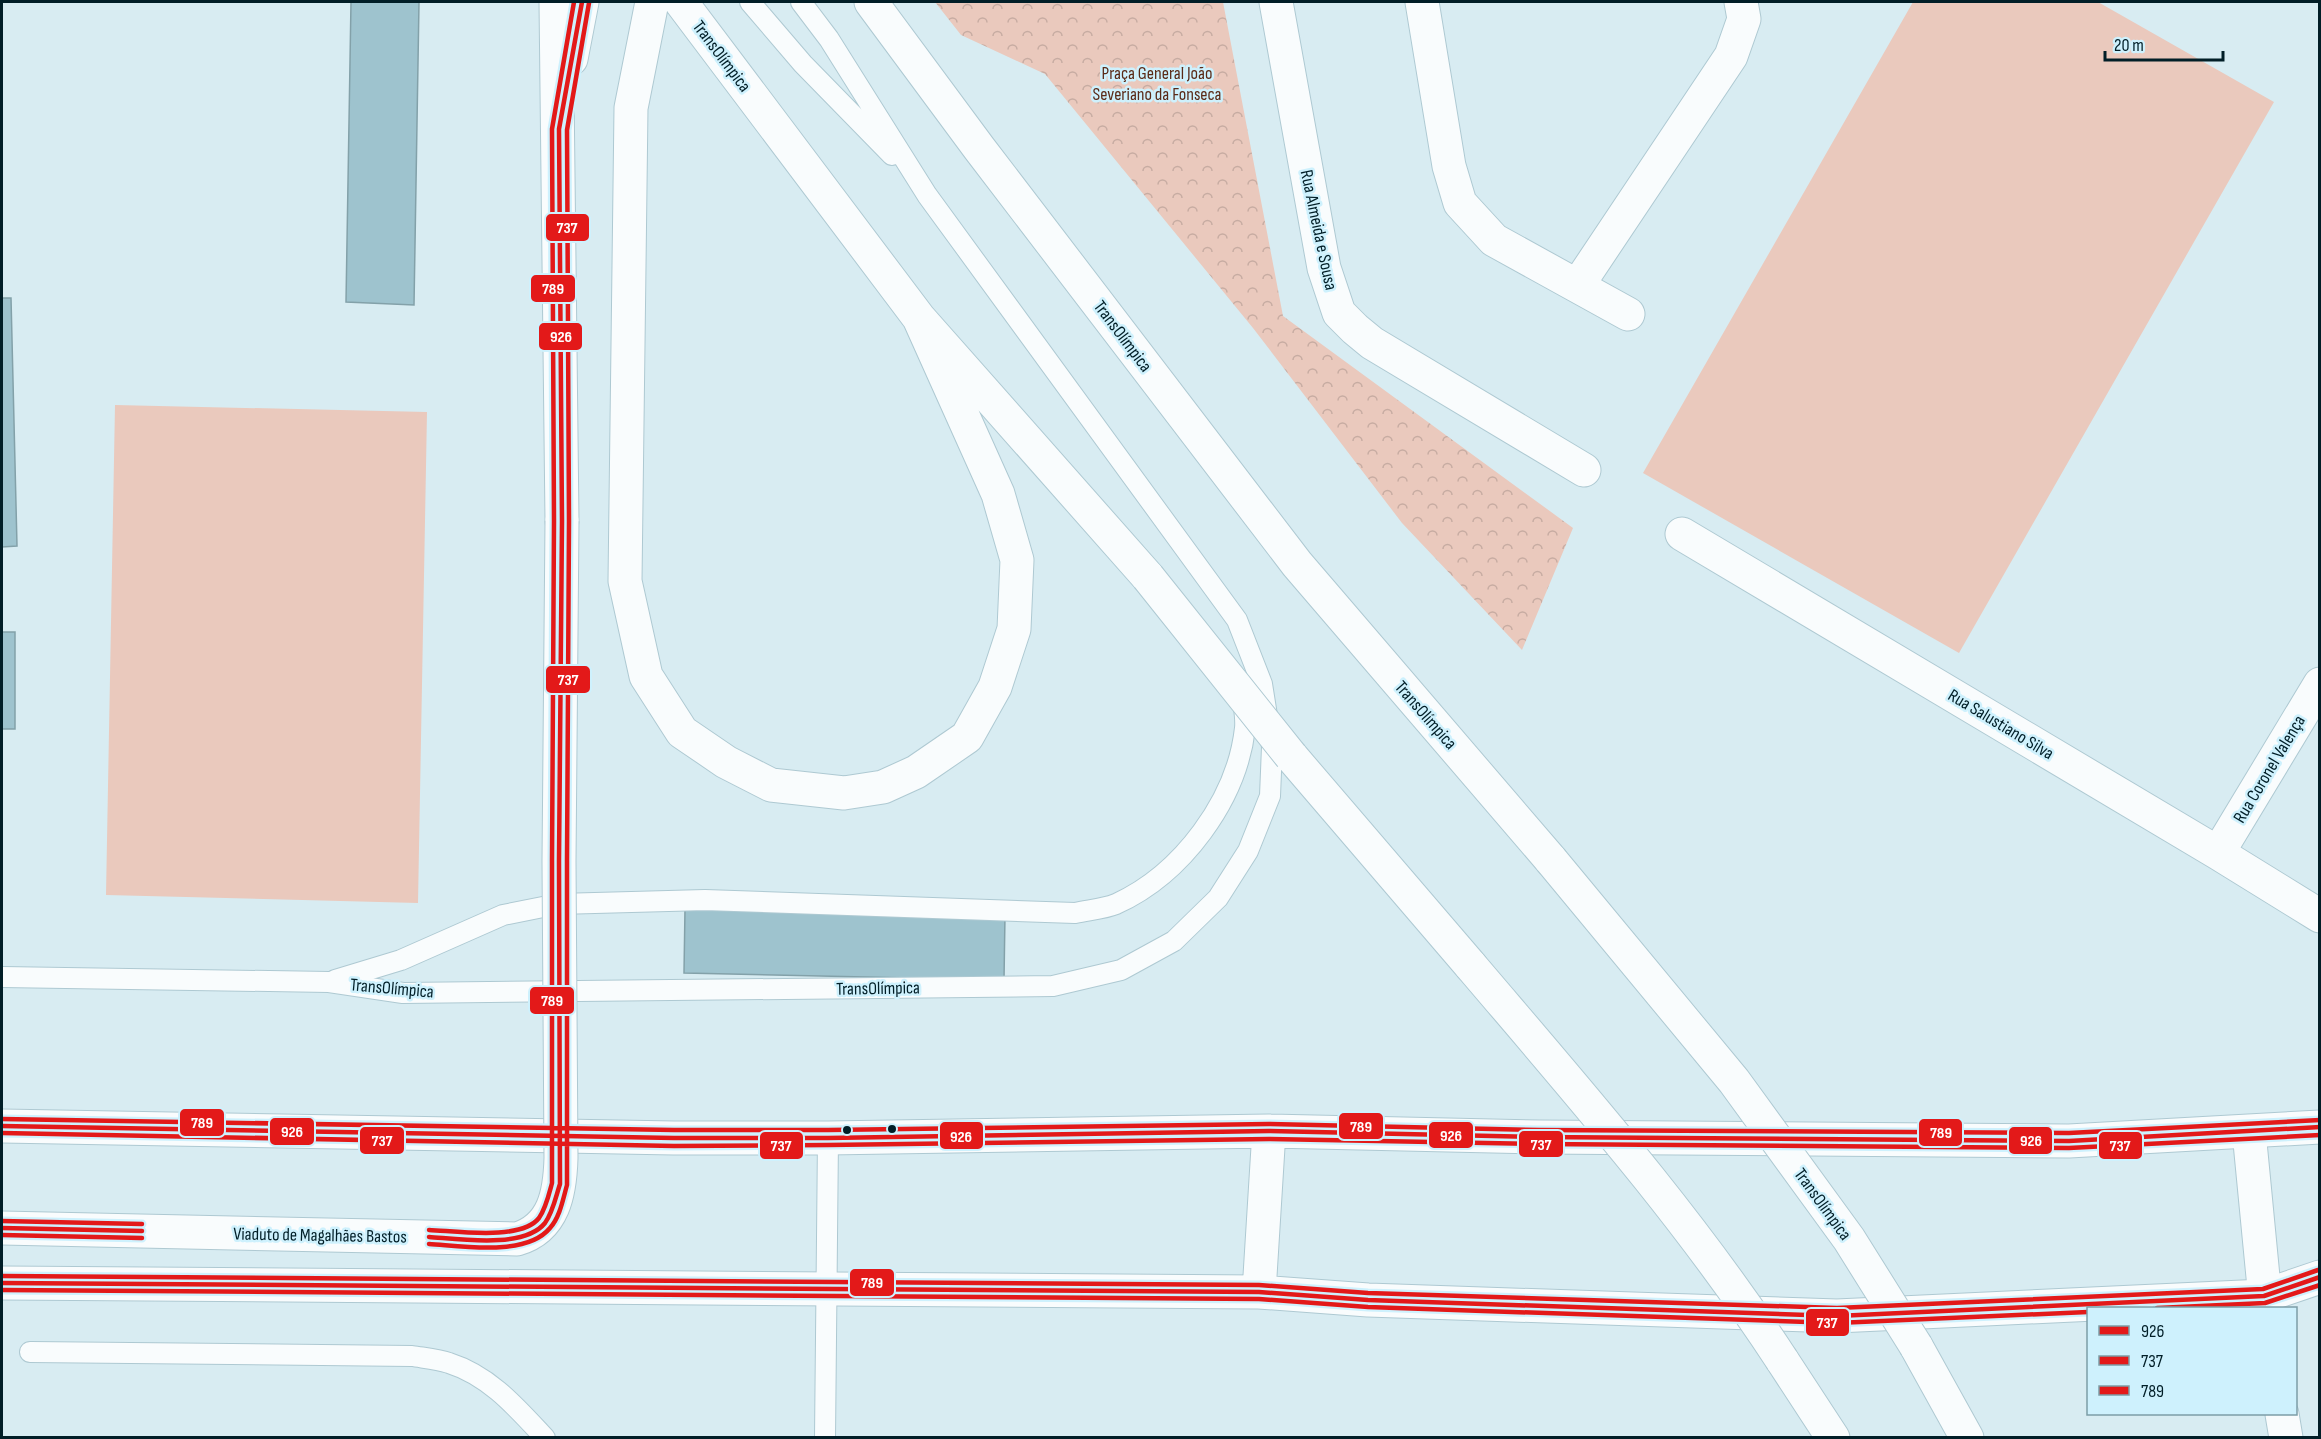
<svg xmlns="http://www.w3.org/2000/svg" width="2321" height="1439" viewBox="0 0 2321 1439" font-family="'Sofia Sans Condensed',sans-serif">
  <defs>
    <pattern id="park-crowns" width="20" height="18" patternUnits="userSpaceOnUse" patternTransform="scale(1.5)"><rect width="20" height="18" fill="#eac9bd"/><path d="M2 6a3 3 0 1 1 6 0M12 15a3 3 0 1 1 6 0" fill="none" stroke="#c7aca2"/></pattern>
  </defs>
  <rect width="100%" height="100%" fill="#d8ecf2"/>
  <path fill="url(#park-crowns)" d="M935,2H1223L1283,316L1573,528L1522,650L1402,523L1253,328L1045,74L961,35Z"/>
  <path fill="#eac9bd" d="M1913,2H2098L2274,102L1959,653L1643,473Z
    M115,405L427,412L418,903L106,895Z"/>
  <path fill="#9ec3ce" stroke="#83a1a9" stroke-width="1.5" d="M351,2H419L414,305L346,302Z
    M2,298H11L17,546L2,547Z
    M2,632H15V729H2Z
    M685,909L1005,915L1004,980L684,973Z"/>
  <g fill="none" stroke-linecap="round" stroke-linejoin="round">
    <defs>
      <path id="lane" d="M750,2L803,64L892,155
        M2,977L329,982L403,993L1053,986L1121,970L1174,941L1218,898L1248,851L1270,796L1272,747L1262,684L1237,620L927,195L829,39L801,2
        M335,980L401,960L503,915L558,904L705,900L1075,913C1088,910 1104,909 1116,904C1182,874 1237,800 1245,728C1246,719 1244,709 1243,700
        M30,1352L412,1356C424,1358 438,1359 449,1363C490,1376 517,1408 545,1438
        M825,1438L828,1138"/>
      <path id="street" d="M1276,2L1324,268L1339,313L1355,329L1372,343L1584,470
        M1422,2L1449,166L1460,203L1494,240L1628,314
        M1578,285L1731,56L1744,19L1741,2
        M1682,534L2218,853L2320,916
        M2218,853L2320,684
        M2249,1132L2266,1308
        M2282,1414L2286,1438"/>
      <path id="secondary" d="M556,2L562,521
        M571,59L582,2
        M2,1126L674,1138H828L1269,1131L1539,1137L2069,1141L2320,1127
        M2,1283L1259,1292L1368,1300L1837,1316L2264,1296L2320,1277
        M1259,1292L1269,1131"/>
      <path id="highway" d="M652,2L631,108L625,581L646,676L682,732L726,762L771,785L844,793L883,787L916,772L967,737L995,687L1014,629L1017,560L998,494L919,318
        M681,2L919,318L1148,577
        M871,2L979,148L1297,564L1551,860
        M1291,756L1471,966
        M1916,1346L1967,1438
        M1782,1360L1833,1438"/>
    </defs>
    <use href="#lane" stroke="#aec9d2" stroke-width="22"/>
    <use href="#street" stroke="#aec9d2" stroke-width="35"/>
    <use href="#secondary" stroke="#aec9d2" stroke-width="35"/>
    <use href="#highway" stroke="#aec9d2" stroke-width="35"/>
    <use href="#lane" stroke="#f9fcfd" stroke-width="20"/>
    <use href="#street" stroke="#f9fcfd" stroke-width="33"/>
    <use href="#secondary" stroke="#f9fcfd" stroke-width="33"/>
    <use href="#highway" stroke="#f9fcfd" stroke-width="33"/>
    <defs>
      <path id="secondary-bridge" d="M2,1228L517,1239C554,1228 560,1193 561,1158L559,861L562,521"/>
      <path id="highway-bridge" d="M1148,577L1291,756
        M1551,860L1734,1081L1849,1239L1916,1346
        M1471,966C1579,1093 1690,1219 1782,1360"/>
    </defs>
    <use href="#secondary-bridge" stroke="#aec9d2" stroke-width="35" stroke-linecap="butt"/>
    <use href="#highway-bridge" stroke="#aec9d2" stroke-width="35" stroke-linecap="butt"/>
    <use href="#secondary-bridge" stroke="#f9fcfd" stroke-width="33"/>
    <use href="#highway-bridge" stroke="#f9fcfd" stroke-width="33"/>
    <defs>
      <path id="bus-1" d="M2,1126L674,1138H828L1269,1131L1539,1137L2069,1141L2320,1127
        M2,1228L142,1231
        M429,1237C459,1239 524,1249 545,1223C553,1212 556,1196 560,1184L559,861L562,521L559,129L582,2
        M2,1283L1259,1292L1368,1300L1837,1316L2264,1296L2320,1277"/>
      <path id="bus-2" d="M2,1133L674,1146L828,1145L1269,1139L1539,1144L2069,1148L2320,1135
        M2,1235L142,1238
        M429,1244C462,1246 526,1257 550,1228C560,1217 563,1199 567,1185V861L569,521L567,130L589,3
        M2,1290L1259,1299L1368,1307L1837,1323L2088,1312
        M2157,1308L2265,1303L2320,1285"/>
      <path id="bus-3" d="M2,1119L674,1130H828L1269,1124L1539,1130L2069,1133L2320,1120
        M2,1221L142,1224
        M429,1230C456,1231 521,1241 539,1218C546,1208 549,1194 552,1183V861L554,521L552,129L574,2
        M2,1276L1259,1285L1368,1293L1837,1308L2263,1289L2318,1270"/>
    </defs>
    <use href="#bus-1" stroke="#cef1fd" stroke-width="9"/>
    <use href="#bus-2" stroke="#cef1fd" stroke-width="9"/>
    <use href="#bus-3" stroke="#cef1fd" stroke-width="9"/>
    <use href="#bus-1" stroke="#e31919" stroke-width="4.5"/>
    <use href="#bus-2" stroke="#e31919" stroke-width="4.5"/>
    <use href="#bus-3" stroke="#e31919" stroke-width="4.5"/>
  </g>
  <g fill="#011e27" stroke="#cef1fd" stroke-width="2">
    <circle cx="892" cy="1129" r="5"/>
    <circle cx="847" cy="1130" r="5"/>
  </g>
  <g text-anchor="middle" stroke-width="5" stroke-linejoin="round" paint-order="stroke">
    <g font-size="18" fill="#011e27" stroke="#cef1fd">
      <text transform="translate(722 56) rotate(53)" y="6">TransOlímpica</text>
      <text transform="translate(1319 230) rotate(78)" y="6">Rua Almeida e Sousa</text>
      <text transform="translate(1123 336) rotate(53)" y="6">TransOlímpica</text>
      <text transform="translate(1426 715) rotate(49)" y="6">TransOlímpica</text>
      <text transform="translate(2001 724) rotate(31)" y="6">Rua Salustiano Silva</text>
      <text transform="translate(2269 769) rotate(-59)" y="6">Rua Coronel Valença</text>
      <text transform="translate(392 988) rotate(5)" y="6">TransOlímpica</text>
      <text transform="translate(878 988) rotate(-1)" y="6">TransOlímpica</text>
      <text transform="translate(1823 1204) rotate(54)" y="6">TransOlímpica</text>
      <text transform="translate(320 1235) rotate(1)" y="6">Viaduto de Magalhães Bastos</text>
    </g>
    <g font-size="18" fill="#5a2a17" stroke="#cef1fd">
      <text x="1157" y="79">Praça General João<tspan x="1157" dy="21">Severiano da Fonseca</tspan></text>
    </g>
  </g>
  <g stroke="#cef1fd" stroke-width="2">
    <rect x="545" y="213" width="45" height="29" rx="6" fill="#e31919"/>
    <rect x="530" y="274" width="46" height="29" rx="6" fill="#e31919"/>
    <rect x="538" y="322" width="45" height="29" rx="6" fill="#e31919"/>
    <rect x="545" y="665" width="46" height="29" rx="6" fill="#e31919"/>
    <rect x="529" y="986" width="46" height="29" rx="6" fill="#e31919"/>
    <rect x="179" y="1108" width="46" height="29" rx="6" fill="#e31919"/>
    <rect x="1338" y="1112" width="46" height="28" rx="6" fill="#e31919"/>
    <rect x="269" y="1117" width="46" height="29" rx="6" fill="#e31919"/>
    <rect x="1918" y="1118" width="45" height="29" rx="6" fill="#e31919"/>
    <rect x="1428" y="1121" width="46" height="28" rx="6" fill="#e31919"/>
    <rect x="939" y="1121" width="45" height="29" rx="6" fill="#e31919"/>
    <rect x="359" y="1126" width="46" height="29" rx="6" fill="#e31919"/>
    <rect x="2008" y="1126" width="45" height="29" rx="6" fill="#e31919"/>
    <rect x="1518" y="1130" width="46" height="28" rx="6" fill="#e31919"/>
    <rect x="759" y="1131" width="45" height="29" rx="6" fill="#e31919"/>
    <rect x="2098" y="1131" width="45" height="29" rx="6" fill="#e31919"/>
    <rect x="849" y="1268" width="46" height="29" rx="6" fill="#e31919"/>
    <rect x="1805" y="1308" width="45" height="29" rx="6" fill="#e31919"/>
  </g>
  <g font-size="16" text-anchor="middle" font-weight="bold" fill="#fff">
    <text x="567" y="233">737</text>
    <text x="553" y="294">789</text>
    <text x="561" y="342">926</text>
    <text x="568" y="685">737</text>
    <text x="552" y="1006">789</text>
    <text x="202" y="1128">789</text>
    <text x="1361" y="1132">789</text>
    <text x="292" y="1137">926</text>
    <text x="1941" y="1138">789</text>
    <text x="1451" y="1141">926</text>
    <text x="961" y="1142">926</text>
    <text x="382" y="1146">737</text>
    <text x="2031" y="1146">926</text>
    <text x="1541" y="1150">737</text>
    <text x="781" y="1151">737</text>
    <text x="2120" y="1151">737</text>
    <text x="872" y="1288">789</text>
    <text x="1827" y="1328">737</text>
  </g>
  <rect width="2321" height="1439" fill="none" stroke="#011e27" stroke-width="6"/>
  <rect x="2087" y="1307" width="210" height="108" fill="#cef1fd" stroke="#7c9da7" stroke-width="1.5"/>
  <rect x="2099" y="1326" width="30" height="9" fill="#e31919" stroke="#7c9da7" stroke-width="1.5"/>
  <text x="2141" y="1337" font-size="18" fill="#011e27">926</text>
  <rect x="2099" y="1356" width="30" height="9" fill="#e31919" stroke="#7c9da7" stroke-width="1.5"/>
  <text x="2141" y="1367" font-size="18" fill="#011e27">737</text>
  <rect x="2099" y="1386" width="30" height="9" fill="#e31919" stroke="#7c9da7" stroke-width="1.5"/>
  <text x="2141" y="1397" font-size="18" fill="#011e27">789</text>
  <path d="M2105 51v9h118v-9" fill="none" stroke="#011e27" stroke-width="3"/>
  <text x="2114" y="51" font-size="18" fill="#011e27" stroke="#cef1fd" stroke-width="4.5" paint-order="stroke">20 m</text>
</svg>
